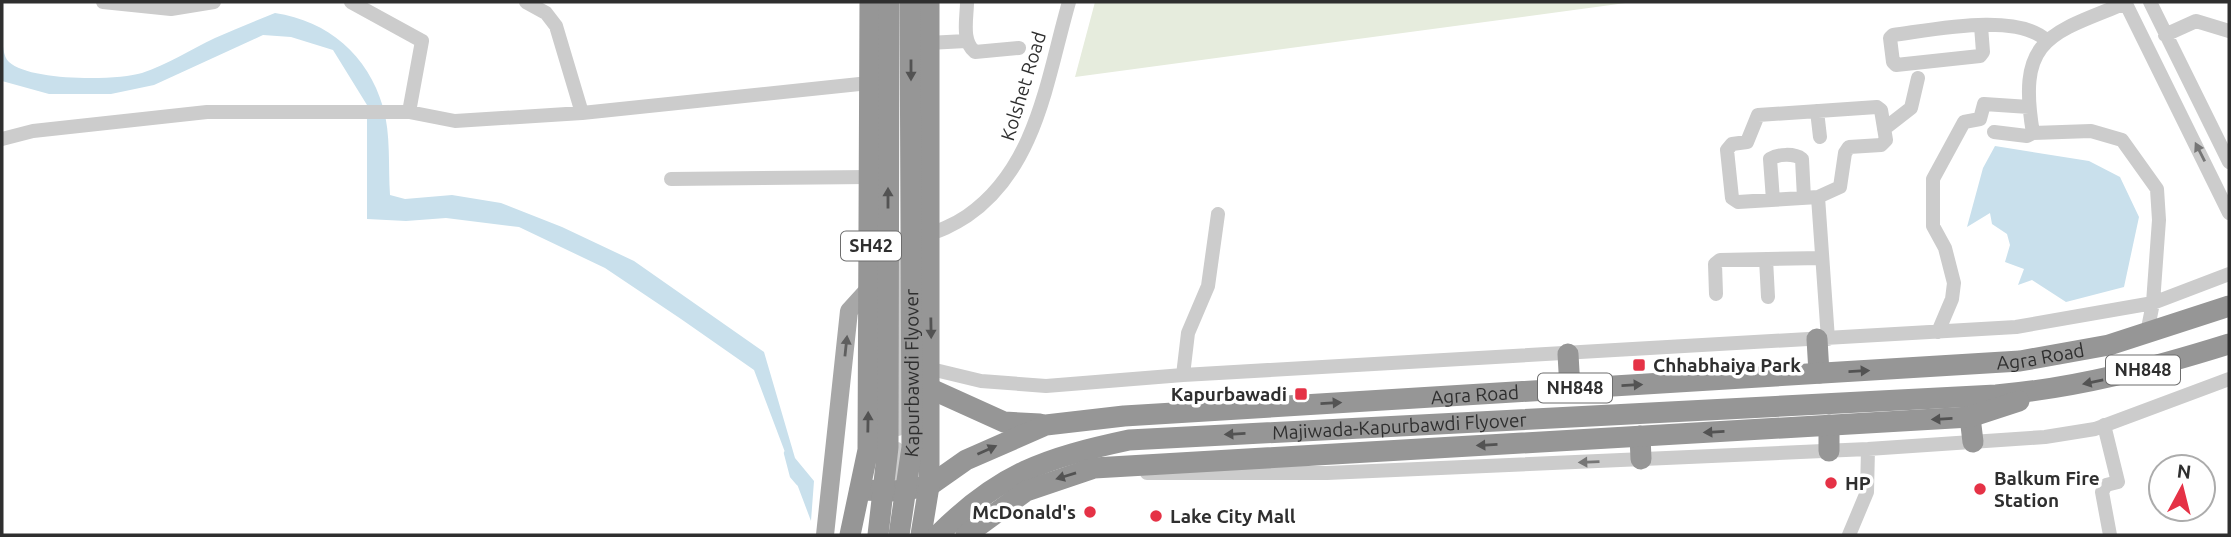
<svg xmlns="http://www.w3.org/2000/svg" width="2231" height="537" viewBox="0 0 2231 537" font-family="Ubuntu,sans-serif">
  <rect width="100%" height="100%" fill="#fff"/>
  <path fill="#e6ecdd" d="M1095,2H1633L1075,77Z"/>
  <path fill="#c9e0ec" d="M275,13C328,21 368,55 383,107C391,134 388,167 390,195L405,199L452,195L501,203L562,227L634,261L764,352L795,458L814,481L811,521L754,370L681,319L605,268L519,227L446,218L406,221L367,219V105L333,50L291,37L263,35L154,85L111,94H49L2,81V36C3,44 3,57 9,62C29,81 116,81 142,73C168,64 190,50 215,38C235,29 255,21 275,13Z
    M1995,146L2089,161L2120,177L2139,217L2124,287L2066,302L2032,280L2018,285L2024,269L2005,262L2010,245L2007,234L1992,224L1990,213L1967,227L1983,168Z"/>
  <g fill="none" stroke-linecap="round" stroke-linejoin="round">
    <path stroke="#c9e0ec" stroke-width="4.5" d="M786,453L792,476L798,483"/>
    <path stroke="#ccc" stroke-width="14" d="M103,2L171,9L214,2
      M351,2L422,41L409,112
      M526,2L546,13L556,26L582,113L869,83
      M967,2C967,18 961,41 975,52L1019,48
      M2125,2L2229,213
      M2150,2L2229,162
      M2126,3C2048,34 2017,39 2033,133L2091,131L2122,140L2157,189L2159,220L2153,303L2147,333
      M1981,26L1983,52L1980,56L1896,65L1893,62L1890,38L1893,35C1932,30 2016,12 2046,40
      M2165,35L2196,21L2229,31
      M928,43L966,41
      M1817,111L1820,137
      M1884,129L1911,108L1918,78
      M1994,132L2027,136L2033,133
      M2,139L33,131L207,112H409L455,121L582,113
      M671,179L869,177
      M1818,197L1738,202L1732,198L1727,150L1732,144L1747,142L1758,115L1877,107L1881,110L1886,140L1881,145L1849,147L1845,153L1840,187L1818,197L1828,339
      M1773,200L1770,159C1778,154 1794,153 1802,159L1804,198
      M923,235C937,233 955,224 967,216C1037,168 1047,78 1069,2
      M1766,259L1768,297
      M1716,294L1715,264L1720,260L1822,258
      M1938,332L1952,299L1954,283L1945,248L1933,226V179L1964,122L1980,119L1984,104L2029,107
      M931,369L981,381L1046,386L1183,375L2016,327L2153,303L2229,274
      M1183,375L1188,333L1208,286L1218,214
      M2104,425L2118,482L2106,485L2102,492L2110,535
      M898,429L901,260
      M1147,473H1327L1868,449L2045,437L2095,429L2229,379
      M896,491L897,449
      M1849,535L1867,492L1868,449"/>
    <path stroke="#a7a7a7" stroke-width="18" d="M825,535L849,311L869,289"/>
    <g stroke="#969696" stroke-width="21">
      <path d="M1817,339L1819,373"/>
      <path d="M1568,354L1570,389"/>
      <path d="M931,389L1004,422L1040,424"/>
      <path d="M1970,417L1973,442"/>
      <path d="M1640,436L1641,459"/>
      <path d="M1829,451V425"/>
      <path id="s1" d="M860,490L896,491L929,486L966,460L1046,425L1124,416L2020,361L2109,345L2229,306"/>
      <path d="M850,535L868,450L870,2"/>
      <path d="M921,535L929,486V2"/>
      <path id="s2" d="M938,535C1000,473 1045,458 1129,440L1996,395C2077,388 2152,368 2229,344"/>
      <path d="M966,535L1026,491L1094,468L1970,417L2019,401"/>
    </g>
    <g stroke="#969696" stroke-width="21">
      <path d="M878,535L888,447L889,2"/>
      <path id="s3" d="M899,535L912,447L910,2"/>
    </g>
  </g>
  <defs><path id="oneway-solid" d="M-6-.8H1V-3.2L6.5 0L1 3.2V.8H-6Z" transform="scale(1.75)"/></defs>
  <g fill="#535353">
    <use href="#oneway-solid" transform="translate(911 70) rotate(90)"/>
    <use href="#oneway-solid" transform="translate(888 198) rotate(-90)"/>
    <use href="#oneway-solid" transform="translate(931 328) rotate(89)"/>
    <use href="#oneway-solid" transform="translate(1859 371) rotate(-3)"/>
    <use href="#oneway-solid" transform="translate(2093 382) rotate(168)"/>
    <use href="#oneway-solid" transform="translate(1632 385) rotate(-3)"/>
    <use href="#oneway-solid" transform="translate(1331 403) rotate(-3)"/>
    <use href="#oneway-solid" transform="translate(1942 419) rotate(177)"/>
    <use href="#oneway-solid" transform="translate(868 422) rotate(-89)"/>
    <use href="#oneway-solid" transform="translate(1714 432) rotate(177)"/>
    <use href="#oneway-solid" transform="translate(1235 434) rotate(177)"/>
    <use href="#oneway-solid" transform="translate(1487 445) rotate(177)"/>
    <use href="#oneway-solid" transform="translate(987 450) rotate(-24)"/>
    <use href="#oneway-solid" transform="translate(1066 476) rotate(163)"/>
  </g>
  <g fill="#767676">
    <use href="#oneway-solid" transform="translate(2200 152) rotate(-117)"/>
    <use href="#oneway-solid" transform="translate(1589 462) rotate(178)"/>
  </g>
  <use fill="#5f5f5f" href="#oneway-solid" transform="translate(846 346) rotate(-84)"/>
  <g fill="#e53246" stroke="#fff" stroke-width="2.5">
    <rect x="1632" y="358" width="14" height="14" rx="3.5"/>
    <rect x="1294" y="387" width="14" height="14" rx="3.5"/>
    <circle cx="1831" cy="483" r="7"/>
    <circle cx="1980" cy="489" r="7"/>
    <circle cx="1090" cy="512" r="7"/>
    <circle cx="1156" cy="516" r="7"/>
  </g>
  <g text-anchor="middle" stroke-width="7" stroke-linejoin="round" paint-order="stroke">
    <g fill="#fff" stroke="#6d6d6d" stroke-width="2">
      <rect x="841" y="231.5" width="60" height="29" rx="5"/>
      <rect x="2106" y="355.5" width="74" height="29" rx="5"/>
      <rect x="1538" y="373.5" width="74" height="29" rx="5"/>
    </g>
    <g font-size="18" font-weight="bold" fill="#2f2f2f">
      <text x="871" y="252">SH42</text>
      <text x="2143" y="376">NH848</text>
      <text x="1575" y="394">NH848</text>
    </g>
    <g font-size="19" fill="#2f2f2f" stroke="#fff">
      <text transform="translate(1023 86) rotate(-73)" y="7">Kolshet Road</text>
      <text dy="7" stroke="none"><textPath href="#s1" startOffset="1199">Agra Road</textPath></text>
      <text dy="7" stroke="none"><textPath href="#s3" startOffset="163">Kapurbawdi Flyover</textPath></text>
      <text dy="7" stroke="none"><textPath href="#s1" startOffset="632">Agra Road</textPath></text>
      <text dy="7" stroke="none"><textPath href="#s2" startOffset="488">Majiwada-Kapurbawdi Flyover</textPath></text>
    </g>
    <g font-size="19" font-weight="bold" fill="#2f2f2f" stroke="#fff" text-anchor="start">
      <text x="1653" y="372">Chhabhaiya Park</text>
      <text x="1287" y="401" text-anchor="end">Kapurbawadi</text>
      <text x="1994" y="485">Balkum Fire<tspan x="1994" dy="22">Station</tspan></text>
      <text x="1845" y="490">HP</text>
      <text x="1076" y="519" text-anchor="end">McDonald's</text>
      <text x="1170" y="523">Lake City Mall</text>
    </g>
  </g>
  <rect width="2231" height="537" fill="none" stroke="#2f2f2f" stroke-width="7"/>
  <g transform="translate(2182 488) rotate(7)"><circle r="33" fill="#ffffff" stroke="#acacac" stroke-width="2"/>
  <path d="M0-5L12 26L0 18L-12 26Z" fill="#e53246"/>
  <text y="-10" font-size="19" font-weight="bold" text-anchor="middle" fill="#2f2f2f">N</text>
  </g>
</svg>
